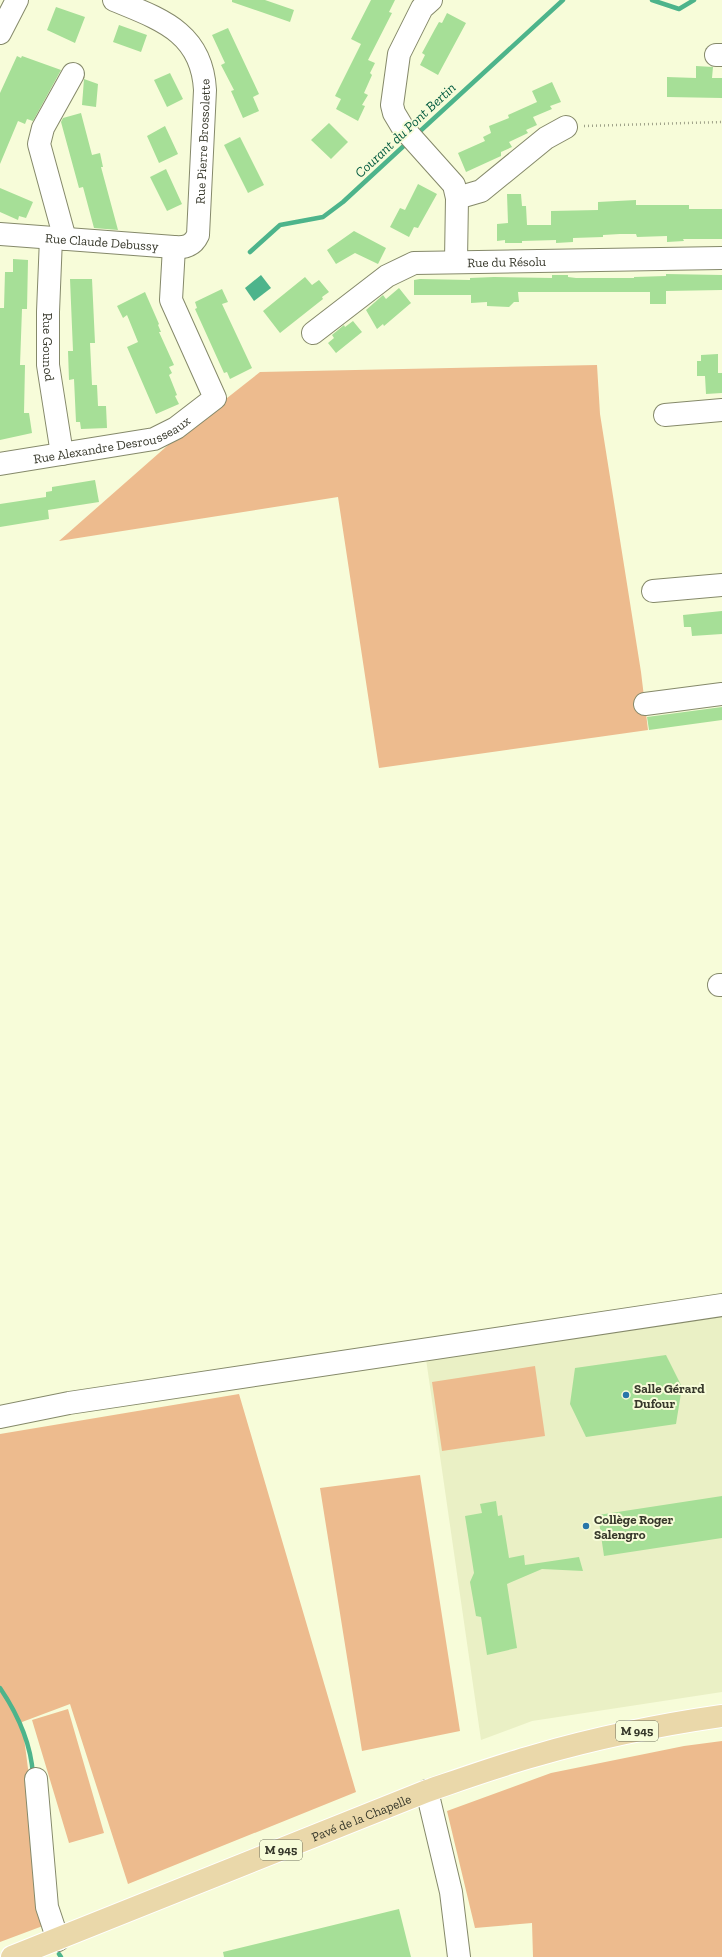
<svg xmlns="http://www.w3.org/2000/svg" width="722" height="1957" viewBox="0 0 722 1957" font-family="'Zilla Slab',serif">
  <rect width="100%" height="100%" fill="#f7fcd9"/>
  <path fill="#eaf0c5" d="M722,1317V1692L532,1721L481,1740L426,1359Z"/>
  <path fill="#edbb8e" d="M597,365L600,414L641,672L648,730L379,768L338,497L59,541L175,439L260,372Z
    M535,1366L545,1436L442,1451L432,1382Z
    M239,1394L356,1792L128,1884L70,1704L22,1722L48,1924L0,1942V1434Z
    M420,1475L460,1731L362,1751L320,1488Z
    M68,1709L104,1833L69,1843L32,1720Z
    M722,1741V1957H533L532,1923L475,1928L447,1811L551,1773L684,1746Z"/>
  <path fill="#4db48b" d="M261,275L271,288L254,301L245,288Z"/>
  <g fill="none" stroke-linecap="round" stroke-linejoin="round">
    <path stroke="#4db48b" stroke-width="4.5" d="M652,0L679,9L694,0
      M417,134L563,0
      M250,252L280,225L323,217L343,202L408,142
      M0,1688C17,1713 31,1744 33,1775
      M59,1954L61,1957"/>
  </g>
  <path fill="#a6df97" d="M232,0H265L294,10L290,22L232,2Z
    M371,0H395L389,12L392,13L368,60L375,63L370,73L372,75L364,93L368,95L362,105L365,106L358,121L336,109L341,99L335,96L361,44L351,39Z
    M56,7L85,17L75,43L47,30Z
    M447,13L466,23L438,75L420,65L425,55L422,53L435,29L439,22L442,23Z
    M119,25L147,35L141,52L113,42Z
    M228,28L259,94L253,97L259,111L243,118L231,91L234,90L221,65L225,63L212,35Z
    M17,56L21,58L22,56L61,70L33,121L27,119L25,124L18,121L0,164V93Z
    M696,66L713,67L712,78H722V98L667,97V77L696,78Z
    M170,73L183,99L167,107L154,80Z
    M84,79L98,84L96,107L82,105Z
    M552,82L561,102L550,106L552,109L533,117L537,125L526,130L528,133L509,142L512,147L501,152V156L466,172L458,153L485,141L483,137L491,133L489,126L509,118L508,115L537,102L532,91Z
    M81,113L92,155L100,153L103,167H101L118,230L94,228L83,187L79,188L61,122L63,118Z
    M329,123L348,142L331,159L311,140Z
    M165,126L178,154L159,163L147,136Z
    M240,137L264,185L248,193L224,145Z
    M166,169L182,204L167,211L150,177Z
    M418,184L437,194L418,228L414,227L409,237L390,227L400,208L405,210Z
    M0,188L33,202L26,218L19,216L18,220L0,212Z
    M507,194H521L522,206H526L527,225H551V211L598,210V202L636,200V205H689V209H722V239H683L684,241L667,242V236L637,237L636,234H620L603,235V237L573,238V242L556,243V240L522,241V243H505V240L497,241V224L508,223Z
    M354,231L386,248L378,264L355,253L336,264L327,250Z
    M13,259L28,260L27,309H22L20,365H25L24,413H29L32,433L0,440V308H4L5,272H13Z
    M666,274L722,275V290L666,291V304H650V292H518L519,302H514L509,307L487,306V302L471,303V295H414V280L420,279L470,280V278L494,277L552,278V275H568V277L576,278H634V277L666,276Z
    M305,277L312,285L319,280L329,292L322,297L323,299L280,333L263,311Z
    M70,279H92L95,343H90L92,385H97L98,406H106L107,428L81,429L80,422H76L74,379L69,380L68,351H73Z
    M399,288L411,303L384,326L383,324L377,329L366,310L383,295L386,299Z
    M222,289L228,302L222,304L252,368L230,379L227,372L224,373L195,309L197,308L195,302Z
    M145,292L159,324L158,325L161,332H159L174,365L169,367L172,373L169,375L177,395L175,396L179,404L156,414L127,347L138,342L127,315L123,318L117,306Z
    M353,321L362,332L336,353L328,343L334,338L332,335L344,325L345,327Z
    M718,354V373H722V393L706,394L705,376H697V361H701V355Z
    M95,480L99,502L48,510L49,519L0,527V504L46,497V492L52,491V487Z
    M722,611V634L692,636L691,627H684L683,615Z
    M722,707V720L649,730L647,717Z
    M666,1355L682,1387L676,1424L586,1437L570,1404L575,1368Z
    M722,1496V1538L604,1556L598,1515Z
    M496,1501L498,1516L502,1515L509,1558L524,1555L525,1565L579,1557L583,1571L542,1569L507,1584L517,1648L487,1655L481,1617L476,1616L470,1582L474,1573L465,1516L482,1513L480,1504Z
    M399,1909L411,1957H224L223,1952Z"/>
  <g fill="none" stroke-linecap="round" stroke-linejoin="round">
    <defs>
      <g id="minor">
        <path d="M431,0L422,8L399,54L392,105L394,113L403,128L454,185L457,198L456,261"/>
        <path d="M0,33L17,0"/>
        <path d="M716,55H722"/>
        <path d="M457,198L481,191L546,138L566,127"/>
        <path id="s1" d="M0,234L174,247C185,248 193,246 198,235L205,90C202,32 160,19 114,0"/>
        <path id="s2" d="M51,238L48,312V365L62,454"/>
        <path d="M65,239L39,144L43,128L73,74"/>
        <path id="s3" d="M313,333L387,276L414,263L722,258"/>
        <path d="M665,415L722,410"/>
        <path id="s4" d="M0,464L154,439L176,428L215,398L171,300L174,247"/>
        <path d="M653,591L722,585"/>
        <path d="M645,704L722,694"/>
        <path d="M719,985H722"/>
        <path d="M0,1417L69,1403L722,1305"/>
        <path d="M36,1779L47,1907L58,1940"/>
        <path d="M427,1791L451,1892L459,1957"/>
      </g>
      <g id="major">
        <path id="s5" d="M12,1957L427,1791C462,1779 498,1766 534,1756C596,1738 659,1725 722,1716"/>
      </g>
    </defs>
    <use href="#minor" stroke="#85896a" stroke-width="24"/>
    <use href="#major" stroke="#fff" stroke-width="24"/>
    <path stroke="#9ea188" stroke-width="2.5" stroke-dasharray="1 3" stroke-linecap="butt" d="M584,126L722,122"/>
    <use href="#minor" stroke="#fff" stroke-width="22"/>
    <use href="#major" stroke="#ead8aa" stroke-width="22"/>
  </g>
  <g fill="#2877a9" stroke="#f7fcd9" stroke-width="1.5">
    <circle cx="626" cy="1395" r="4"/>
    <circle cx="586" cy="1526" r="4"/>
  </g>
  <g text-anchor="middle" stroke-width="4" stroke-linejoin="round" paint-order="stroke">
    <g fill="#f7fcd9" stroke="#71735f" stroke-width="1">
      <rect x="616" y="1721" width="42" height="20" rx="3"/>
      <rect x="260" y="1840" width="42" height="20" rx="3"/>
    </g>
    <g font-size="12" font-weight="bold" fill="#37382b">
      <text x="637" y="1735">M 945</text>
      <text x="281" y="1854">M 945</text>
    </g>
    <g font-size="13" fill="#37382b" stroke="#f7fcd9">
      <text dy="5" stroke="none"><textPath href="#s1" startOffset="297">Rue Pierre Brossolette</textPath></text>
      <text dy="5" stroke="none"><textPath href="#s1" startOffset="102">Rue Claude Debussy</textPath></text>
      <text dy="5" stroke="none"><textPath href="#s3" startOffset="216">Rue du Résolu</textPath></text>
      <text dy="5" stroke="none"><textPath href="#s2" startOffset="109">Rue Gounod</textPath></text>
      <text dy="5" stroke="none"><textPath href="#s4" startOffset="115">Rue Alexandre Desrousseaux</textPath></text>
      <text dy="5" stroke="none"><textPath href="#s5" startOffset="376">Pavé de la Chapelle</textPath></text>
    </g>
    <g font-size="13" font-weight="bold" fill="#37382b" stroke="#f7fcd9" text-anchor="start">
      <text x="634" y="1393">Salle Gérard<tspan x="634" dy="15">Dufour</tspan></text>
      <text x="594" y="1524">Collège Roger<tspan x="594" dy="15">Salengro</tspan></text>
    </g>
    <g font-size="14" font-style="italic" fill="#025a3f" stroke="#f7fcd9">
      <text transform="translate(405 130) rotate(-43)" y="5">Courant du Pont Bertin</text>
    </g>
  </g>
</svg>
